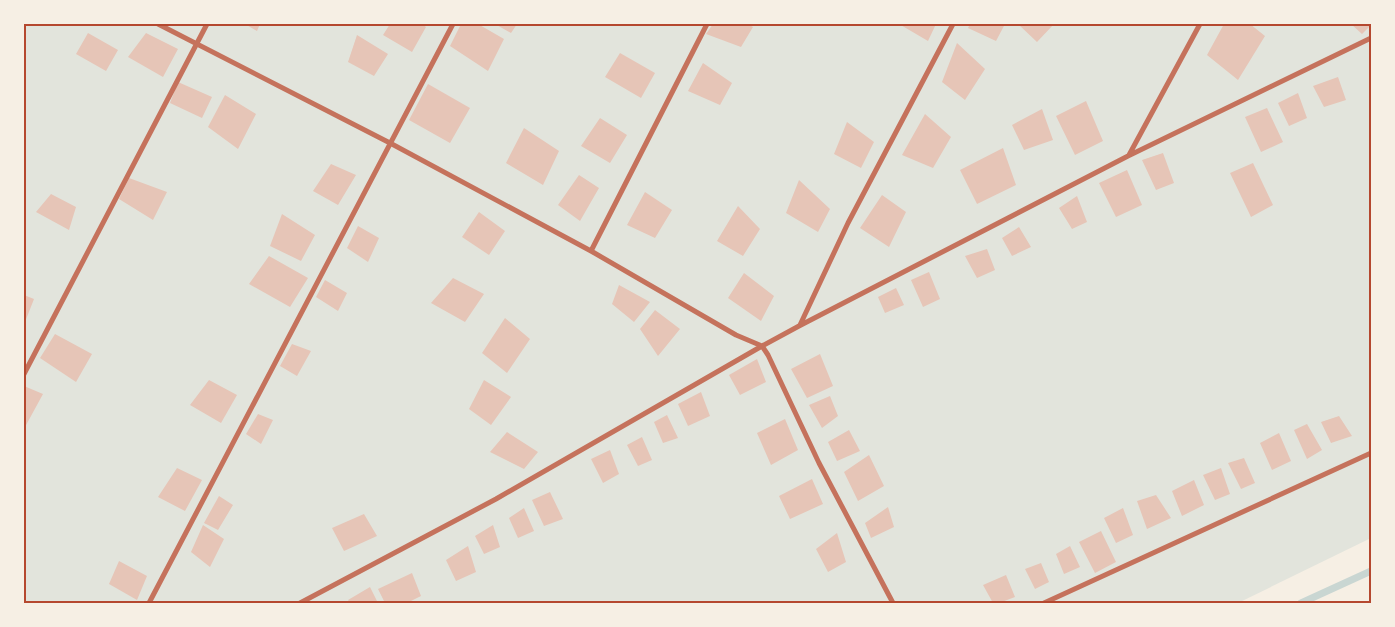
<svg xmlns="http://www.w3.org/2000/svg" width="1395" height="627" viewBox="0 0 1395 627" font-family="'Fira Sans Condensed',sans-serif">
  <rect width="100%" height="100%" fill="#f6efe4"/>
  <path fill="#e2e4dc" d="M24,24H1371V538L1238,603H24Z"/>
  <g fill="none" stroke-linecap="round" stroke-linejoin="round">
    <path stroke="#c9d6d2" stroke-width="7" d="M1301,603L1371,571"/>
  </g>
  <path fill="#e6c5b7" d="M245,24H260L257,31Z
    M390,24H422L426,27L412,52L383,35Z
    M461,24H478L504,39L488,71L450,46Z
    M495,24H517L511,33Z
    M713,24H748L753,27L741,47L706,34Z
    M899,24H936L928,41Z
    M970,24H1005L996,41L968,28Z
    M1018,24H1054L1037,42Z
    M1224,24H1250L1265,36L1238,80L1207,55Z
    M1351,24H1371V25L1362,34Z
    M88,33L118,50L106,71L76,54Z
    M146,33L178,49L163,77L128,57Z
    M357,35L388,54L374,76L348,62Z
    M957,43L985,69L965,100L942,82Z
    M620,53L655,73L641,98L605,77Z
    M703,63L732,83L720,105L688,91Z
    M1338,77L1346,100L1324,107L1313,86Z
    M178,82L212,97L202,118L170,103Z
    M428,84L470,108L450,143L409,120Z
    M1298,93L1307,118L1289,126L1278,103Z
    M225,95L256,114L238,149L208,127Z
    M1086,101L1103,141L1075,155L1056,116Z
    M1267,108L1283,142L1261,152L1245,117Z
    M1042,109L1053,140L1024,150L1012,125Z
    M925,114L951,137L933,168L902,155Z
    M600,118L627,135L610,163L581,146Z
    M847,122L874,142L861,168L834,154Z
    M524,128L559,151L543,185L506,163Z
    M1003,148L1016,185L977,204L960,170Z
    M1163,153L1174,183L1156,190L1142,160Z
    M1253,163L1273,205L1251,217L1230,173Z
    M331,164L356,175L338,205L313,191Z
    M1127,170L1142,205L1116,217L1099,183Z
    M579,175L599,188L580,221L558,205Z
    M129,178L167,192L153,220L119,199Z
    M799,180L830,209L818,232L786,213Z
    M645,192L672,210L655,238L627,225Z
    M51,194L76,207L69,230L36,212Z
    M882,195L906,212L889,247L860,228Z
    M1077,196L1087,222L1072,229L1059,208Z
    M738,206L760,229L743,256L717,241Z
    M479,212L505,231L489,255L462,237Z
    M282,214L315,235L301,261L270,246Z
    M358,226L379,238L368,262L347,248Z
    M1019,227L1031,247L1012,256L1002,238Z
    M987,249L995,270L977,278L965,256Z
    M269,256L308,278L290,307L249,284Z
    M929,272L940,299L923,307L911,280Z
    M744,273L774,296L761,321L728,298Z
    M453,278L484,294L465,322L431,303Z
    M325,280L347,293L338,311L316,297Z
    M619,285L650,302L634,322L612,304Z
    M896,288L904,305L885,313L878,297Z
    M24,295L34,299L25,322H24Z
    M655,310L680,329L658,356L640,329Z
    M505,318L530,339L507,373L482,353Z
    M55,334L92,354L76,382L40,358Z
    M292,344L311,351L297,376L280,366Z
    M820,354L833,386L807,398L791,369Z
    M757,359L766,382L740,395L729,375Z
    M209,380L237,395L221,423L190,405Z
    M484,380L511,397L491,425L469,409Z
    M24,386L43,394L25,427L24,426Z
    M701,392L710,416L688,426L678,404Z
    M830,396L838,416L822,428L809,405Z
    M258,414L273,420L261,444L246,434Z
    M667,415L678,438L663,443L654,422Z
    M1339,416L1352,436L1331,443L1321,422Z
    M785,419L798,450L771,465L757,433Z
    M1307,424L1322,450L1307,459L1294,430Z
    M849,430L860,451L837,461L828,442Z
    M507,432L538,452L524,469L490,452Z
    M1279,433L1291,461L1272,470L1260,443Z
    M642,437L652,460L638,466L627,445Z
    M610,450L619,474L603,483L591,459Z
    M869,455L884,486L858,501L844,472Z
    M1244,458L1255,483L1241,489L1228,463Z
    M177,468L202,480L185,511L158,497Z
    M1221,468L1230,494L1215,500L1203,475Z
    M812,479L823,504L790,519L779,496Z
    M1194,480L1204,505L1182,516L1172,491Z
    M550,492L563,519L544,526L532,500Z
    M1156,495L1171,518L1147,529L1137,501Z
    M219,496L233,505L218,530L204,523Z
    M888,507L894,527L871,538L865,523Z
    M524,508L534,531L518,538L509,518Z
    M1123,508L1133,535L1116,543L1104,518Z
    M364,514L377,536L344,551L332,528Z
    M203,525L224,539L210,567L191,552Z
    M493,525L500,547L484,554L475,536Z
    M1101,531L1116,562L1095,573L1079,542Z
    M837,533L846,562L828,572L816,549Z
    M468,546L476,572L456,581L446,560Z
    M1070,546L1080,567L1064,574L1056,554Z
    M119,561L147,576L137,600L109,584Z
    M1041,563L1049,582L1035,589L1025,569Z
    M412,573L421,596L407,603H385L378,589Z
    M1006,575L1015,597L999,603H993L983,585Z
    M370,587L378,603H350L348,600Z"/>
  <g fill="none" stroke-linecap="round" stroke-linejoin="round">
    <path stroke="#c5725c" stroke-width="5" d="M158,24L390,143L591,251L736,335L762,346L768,355L819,463L893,603
      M1129,155L1200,24
      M591,251L707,24
      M800,325L848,223L953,24
      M24,374L207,24
      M149,603L453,24
      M300,603L496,499L762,346L799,326L1128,156L1371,38
      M1044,603L1371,453"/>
  </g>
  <rect width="1395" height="627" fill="none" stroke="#f6efe4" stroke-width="50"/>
  <rect x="25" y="25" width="1345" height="577" fill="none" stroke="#b5482f" stroke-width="2"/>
</svg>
